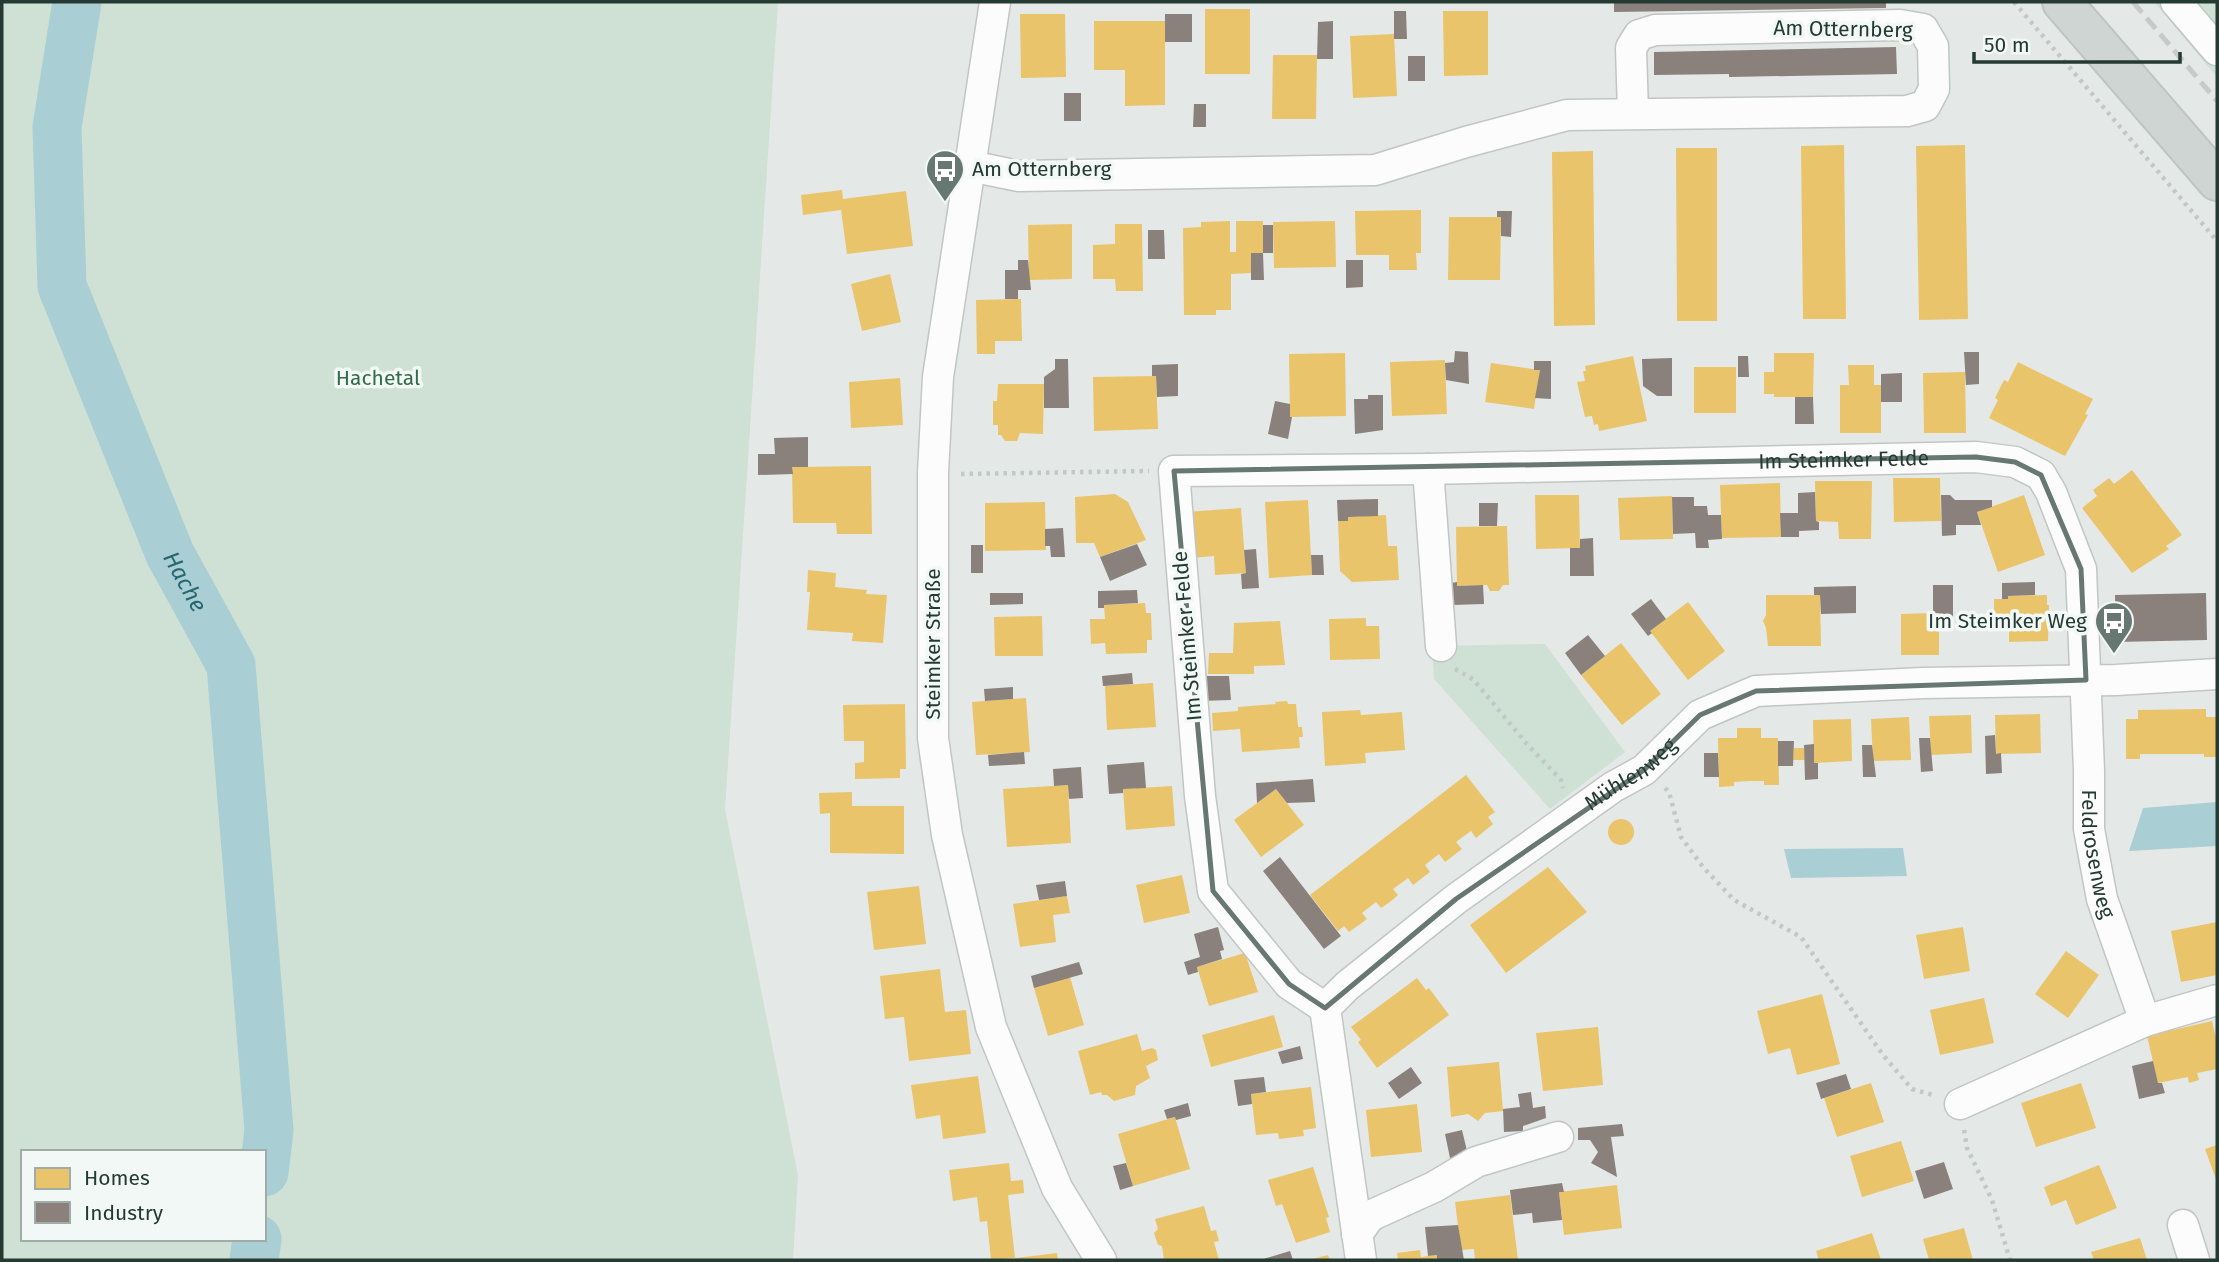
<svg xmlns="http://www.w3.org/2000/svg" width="2219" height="1262" viewBox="0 0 2219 1262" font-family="'Fira Sans',sans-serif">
  <rect width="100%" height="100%" fill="#e4e9e7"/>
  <path fill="#cfe0d4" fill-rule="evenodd" d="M2,2H778L725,809L798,1175L793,1260H2ZM23,1152H264V1239H23Z
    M2154,2H2217V77Z
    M1545,644L1625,752L1550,809L1434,679L1432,646Z"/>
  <path fill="#a9ced3" d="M2217,802V846L2129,851L2143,808Z
    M1903,848L1907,876L1791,878L1784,849Z"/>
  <path fill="#e9c46a" d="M1205,9H1250V74H1205Z
    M1443,11H1488V75L1444,76Z
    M1020,14H1065L1066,77L1021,78Z
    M1094,21H1165V105L1125,106V70H1094Z
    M1394,34L1397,96L1353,98L1350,36Z
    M1273,55H1317L1316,119H1272Z
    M1844,145L1846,319H1803L1801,146Z
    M1965,145L1968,319L1919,320L1916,146Z
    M1676,148H1717V321H1677Z
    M1593,151L1595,325L1554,326L1552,152Z
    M842,190L843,199L906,191L913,246L847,254L841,210L803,215L801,195Z
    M1421,210V253H1416L1417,270H1389V255H1356L1355,211Z
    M1449,217H1501L1500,280H1448Z
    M1230,221V252H1236V221H1263V253H1251V273L1231,274V310H1216V315H1184L1183,228L1201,227V222Z
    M1335,221L1336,267L1274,268L1273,222Z
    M1072,224V279L1029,280L1028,225Z
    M1115,224H1142L1143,291H1116L1115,279H1093V245L1115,244Z
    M890,274L901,322L862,331L851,284Z
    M1021,299L1022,341H995V354H977L976,300Z
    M1345,353L1346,416L1290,417L1289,354Z
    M1774,353H1814L1813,397H1774V394H1764V372H1774Z
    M1633,356L1647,421L1599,431L1598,424L1594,425L1592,416L1585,417L1577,382L1585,381L1583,371H1586L1585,366Z
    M1445,360L1447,414L1392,416L1390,362Z
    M2018,362L2093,399L2085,414L2088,415L2065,456L1989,418L1998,400L1995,398L2004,380L2008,382Z
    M1491,363L1540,370L1534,409L1485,402Z
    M1848,365H1874V385H1881V433H1840V385H1849Z
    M1694,367H1736V413H1694Z
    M1965,372L1966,433H1924L1923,373Z
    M1156,376L1158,429L1094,431L1093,377Z
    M900,378L903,425L851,428L849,382Z
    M998,384H1044L1043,434L1020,433L1017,441H1005L1001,435H998V425H993V401H997Z
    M871,466L872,534H837L836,523H793L792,467Z
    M2132,470L2182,535L2166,546L2169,549L2132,573L2082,508L2097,496L2093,490L2109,478L2114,484Z
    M1893,478H1940L1941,521L1894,522Z
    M1815,481H1872L1871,539H1839L1838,522L1816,521Z
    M1780,483L1781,537L1722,538L1720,485Z
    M1115,494L1128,502L1146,540L1100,557L1094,543H1076L1075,497Z
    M1535,495H1579L1580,548L1536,549Z
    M2024,495L2045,555L1998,572L1977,512Z
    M1672,496L1673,539L1620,540L1618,498Z
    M1308,500L1312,575L1269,578L1265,502Z
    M1045,502L1046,550L985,551V503Z
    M1241,508L1246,573L1215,575L1214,556L1190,558L1186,512Z
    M1386,515L1388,546H1397L1399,580L1352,582L1340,571L1338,521H1348V517Z
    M1507,526L1509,585H1503L1499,591H1490L1487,585L1457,586L1456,527Z
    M808,570L836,573L835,587L867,590L866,594L887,595L883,643L852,641L853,633L807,630L810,592H807Z
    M1766,595H1820L1821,646H1768L1766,628L1763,621L1766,615Z
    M2047,595V605H2049L2048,641L2009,642V629L1994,630V599H2008V596Z
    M1688,602L1725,651L1688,680L1650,631Z
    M1145,603L1146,613H1151L1152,640H1147V653L1106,654L1105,643L1091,644L1090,619H1105L1104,605Z
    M1933,613H1939V655H1901V614Z
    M1042,616L1043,656H995L994,617Z
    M1366,618V626H1379L1380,659L1330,660L1329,619Z
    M1280,621L1285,665L1254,666V674H1208L1209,653H1233L1234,623Z
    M1621,643L1661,694L1622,725L1581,675Z
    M1153,683L1156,727L1107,730L1105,686Z
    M1026,698L1030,752L976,755L972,702Z
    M1287,701L1288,704H1296L1298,727H1302L1303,737H1299L1300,748L1242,752L1240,729L1213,731L1212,713L1238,711V707L1276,704L1275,702Z
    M905,704L906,769H900V778L855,779V763L864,762V741H844L843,705Z
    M2206,709V717H2217V757H2204V754H2140V759H2126V719H2138V710Z
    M1360,710L1361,715L1402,712L1405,750L1365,753L1366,763L1325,766L1322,712Z
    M2040,714L2041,753L1996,754L1995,715Z
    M1971,715L1972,753L1931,755L1929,716Z
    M1909,717L1911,760L1873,761L1871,719Z
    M1851,719L1852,761L1814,763L1813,720Z
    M1737,728H1761V738H1778L1779,785H1764V781H1749L1734,782V786L1719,787L1718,738H1737Z
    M1794,748H1804L1805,760H1793Z
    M1466,775L1495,812L1488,817L1493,824L1476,838L1471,831L1456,842L1462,849L1445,862L1439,854L1425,865L1430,872L1413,885L1408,878L1393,889L1398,895L1390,902L1381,908L1376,902L1362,913L1367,919L1359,925L1349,932L1344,926L1338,931L1310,895Z
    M1068,785L1071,843L1007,847L1003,789Z
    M1172,786L1175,826L1126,830L1123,789Z
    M1276,789L1304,825L1261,857L1234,820Z
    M852,792V806H904V854L830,853V813L820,814L819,793Z
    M1608 832a13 13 0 1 1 26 0a13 13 0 1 1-26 0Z
    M1548,867L1587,912L1506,973L1470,925Z
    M1182,875L1190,913L1144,923L1136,885Z
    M919,886L926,944L874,950L867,892Z
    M1067,896L1070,913L1053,915L1056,942L1020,947L1013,904Z
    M2217,922V975L2181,982L2171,931Z
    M1963,927L1970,971L1924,979L1916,935Z
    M2066,951L2099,975L2068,1018L2035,994Z
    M1245,953L1258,992L1209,1006L1197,967Z
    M940,969L945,1012L966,1010L971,1054L909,1061L904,1017L885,1019L880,976Z
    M1070,977L1084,1025L1048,1036L1034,988Z
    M1417,978L1426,990L1429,988L1449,1015L1377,1068L1358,1042L1361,1040L1351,1027Z
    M1822,994L1840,1064L1797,1075L1790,1048L1768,1054L1757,1011Z
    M1984,998L1994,1043L1940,1055L1930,1010Z
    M1274,1015L1283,1047L1211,1067L1202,1035Z
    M2212,1021L2217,1042V1069L2197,1073L2199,1080L2189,1083L2188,1077L2158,1083L2147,1036Z
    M1598,1027L1603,1085L1543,1091L1536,1033Z
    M1137,1034L1142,1051L1152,1048L1156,1050L1158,1060L1146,1066L1150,1078L1136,1086L1135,1095L1114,1101L1107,1095H1102L1101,1092L1090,1095L1078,1051Z
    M1499,1062L1503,1111L1485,1113L1478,1121L1468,1114L1451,1117L1447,1067Z
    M978,1076L986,1133L943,1139L940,1115L916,1119L911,1085Z
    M1871,1083L1884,1122L1837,1137L1824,1098Z
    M2081,1083L2096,1128L2036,1147L2021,1103Z
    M1311,1087L1316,1128L1303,1130L1304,1136L1279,1139L1278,1133L1256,1135L1251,1094Z
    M1417,1104L1422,1152L1371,1157L1366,1110Z
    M1175,1117L1190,1169L1133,1186L1118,1134Z
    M1901,1141L1914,1181L1862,1197L1850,1156Z
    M2217,1145V1182L2205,1149Z
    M1009,1163L1011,1181L1023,1180L1024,1193L1008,1195L1015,1258L1057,1253L1058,1260H1016L1015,1258L991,1260L987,1221L980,1222L977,1197L953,1201L949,1170Z
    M2099,1165L2117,1208L2076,1225L2066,1200L2051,1206L2044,1187Z
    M1313,1167L1329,1217L1326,1218L1330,1232L1296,1243L1282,1204L1276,1206L1268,1180Z
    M1617,1185L1622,1228L1564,1235L1559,1192Z
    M1510,1195L1518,1260H1475L1474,1249L1461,1250L1455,1202Z
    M1204,1206L1211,1231L1216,1230L1219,1241L1214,1242L1219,1260H1164L1162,1246L1158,1245L1154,1233L1158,1229L1155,1219Z
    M1964,1228L1973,1260H1929L1923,1239Z
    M1872,1233L1881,1260H1819L1816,1251Z
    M2140,1238L2147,1260H2094L2091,1252Z
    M1420,1250L1421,1257L1437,1255V1260H1398L1397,1253Z
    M1328,1255L1330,1260H1312V1259Z"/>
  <path fill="#8a817c" d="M1614,2H1886V8L1614,12Z
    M1394,11H1406L1407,39H1394Z
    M1165,14H1192V42H1165Z
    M1333,21V59H1317L1318,22Z
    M1896,47L1897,74L1729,77V74L1654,75V52Z
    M1408,56H1425V81H1408Z
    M1064,93H1081V121H1064Z
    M1194,104H1206V127H1193Z
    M1497,211H1512L1511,237L1501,236V217H1497Z
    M1263,225H1273V253H1263L1264,280H1251V253H1263Z
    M1148,230H1164L1165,259H1148Z
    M1018,260H1028L1031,290H1018V299H1005V270H1018Z
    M1346,260H1363V287L1346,288Z
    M1455,351L1468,352L1469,384L1446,380L1445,363L1454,362Z
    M1964,352H1979V384L1966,385Z
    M1738,356H1748L1749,377H1738Z
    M1672,358V396H1657L1643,386L1642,359Z
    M1055,359H1068L1069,408H1044V377L1055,369Z
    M1534,361H1551V399L1535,398L1540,370H1534Z
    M1178,364V396L1157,397L1156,376H1152V365Z
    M1902,373V402H1881V374Z
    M1368,395H1383V430L1355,434L1354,399H1368Z
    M1795,397H1813L1814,424H1795Z
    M1275,401L1290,404V417H1292L1288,439L1268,434Z
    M808,437V467H792L793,474L758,475V454H775L774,438Z
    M1815,492L1816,521L1819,522V530L1799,531V537H1781L1780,513H1798V493Z
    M1941,495H1950L1955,500H1992V507L1977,512L1981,525H1956V535L1942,536Z
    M1672,497H1694V506H1707L1708,515H1721L1722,539L1708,540L1709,548H1696L1695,533L1673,534Z
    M1378,499V516L1348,517V521H1338L1337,500Z
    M1479,503H1498L1497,526H1479Z
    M1063,528L1065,557H1051L1050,546H1045V529Z
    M1593,538L1594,576H1570V548H1580V539Z
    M1137,544L1147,565L1110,581L1100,557Z
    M971,545H983V573H971Z
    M1256,549L1259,588L1242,589L1241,574L1246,573L1244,550Z
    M1311,555H1323L1324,575H1312Z
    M1457,582V586L1483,585L1484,604L1452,605L1451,583Z
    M2035,582V595L2008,596V599H2002V583Z
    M1933,585H1953V618H1939V613H1933Z
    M1856,586V613L1821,614L1820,595H1814V587Z
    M1137,590L1138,603L1104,605V608H1098V591Z
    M990,593H1023V604L990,605Z
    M2206,593L2207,640L2116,642L2115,595Z
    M1651,599L1666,619L1650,631L1652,633L1648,636L1631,614Z
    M1588,635L1605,656L1581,675L1565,653Z
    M1132,673L1133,684L1103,686L1102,676Z
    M1199,676H1229L1231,700L1199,701Z
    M1013,687V699L985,701L984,689Z
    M1995,735L1996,754L2001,753L2002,773L1986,774L1985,736Z
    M1919,738H1930L1933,771L1921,772Z
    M1778,741H1794L1793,766H1778Z
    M1814,744V763H1818V779L1805,780L1804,745Z
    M1862,745H1872L1876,777H1863Z
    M1024,752L1025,764L989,766L988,755Z
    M1704,753H1718L1719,777H1704Z
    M1144,762L1146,788L1123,789V793L1109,794L1107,765Z
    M1081,767L1083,798L1069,799L1068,785L1054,786L1053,769Z
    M1313,779L1315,802L1287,803L1276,789L1257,803L1256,783Z
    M1280,857L1341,936L1324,949L1263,871Z
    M1065,881L1067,896L1039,900L1036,885Z
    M1218,927L1224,950L1220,951L1222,959L1197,967L1198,972L1188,975L1184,962L1200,957L1194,934Z
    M1079,962L1083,974L1034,988L1031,976Z
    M1300,1046L1303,1059L1282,1064L1278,1052Z
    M2153,1061L2158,1083H2162L2165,1093L2139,1099L2132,1066Z
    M1411,1067L1422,1083L1399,1099L1388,1083Z
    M1846,1074L1851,1089L1821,1099L1816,1083Z
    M1264,1077L1266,1092L1251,1094L1252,1104L1238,1106L1234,1080Z
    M1531,1092L1533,1108L1545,1106L1546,1118L1523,1126V1131L1504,1132L1503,1109L1520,1107L1518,1094Z
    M1188,1103L1191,1116L1176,1120L1175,1117L1167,1119L1164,1110Z
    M1622,1124L1624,1136L1611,1137L1617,1177L1591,1163L1598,1152L1590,1140H1578V1128Z
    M1462,1130L1468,1155L1450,1158L1445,1134Z
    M1944,1162L1953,1189L1924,1199L1915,1171Z
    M1126,1163L1133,1186L1120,1190L1113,1166Z
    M1562,1183L1564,1192H1559L1562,1220L1533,1223L1532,1213L1513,1215L1510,1190Z
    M1458,1225L1464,1260H1437V1255L1428,1256L1425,1227Z
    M1290,1251L1293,1260H1260Z"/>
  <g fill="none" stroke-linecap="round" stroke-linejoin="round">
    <g stroke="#a9ced3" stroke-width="49">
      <path id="s1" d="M77,2L57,127L62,286L170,554L231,665L269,1130L264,1172"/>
      <path d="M254,1260L257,1239"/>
    </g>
    <defs>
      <g id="minor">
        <path d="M995,2L938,377L933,473V738L947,835L991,1027L1057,1188L1101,1260"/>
        <path d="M2176,2L2217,50"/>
        <path d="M970,166L1019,176L1375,170L1466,142L1567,115L1907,111L1925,106L1934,89L1933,46L1923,29L1900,25L1655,30L1639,35L1631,48L1633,113"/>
        <path d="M1428,469L1441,646"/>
        <path id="s2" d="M1325,1008L1289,984L1213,891L1200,796L1174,471L1428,469L1976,457L2015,462L2041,475L2051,492L2081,569L2089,771V829L2102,899L2145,1021"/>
        <path d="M1960,1104L2145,1021L2217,1000"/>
        <path d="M2183,1225L2194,1260"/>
        <path d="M1357,1234L1370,1216L1434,1187L1476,1162L1558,1137"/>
        <path id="s3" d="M1361,1260L1325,1008L1347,986L1456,899L1613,787L1644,770L1700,715L1756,691L1923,683L2116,680L2217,674"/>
      </g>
      <path id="major" d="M2062,2L2217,181"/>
    </defs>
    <use href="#minor" stroke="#c1c6c4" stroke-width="33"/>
    <use href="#major" stroke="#bdc4c2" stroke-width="42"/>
    <path stroke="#c1c9c5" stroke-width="4.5" stroke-dasharray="3.5 5" stroke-linecap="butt" d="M2014,2L2217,241
      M961,474L1149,471
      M1455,669L1473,679L1526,743L1561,780L1563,788
      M1665,788L1669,792L1681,837L1703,867L1734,900L1801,937L1883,1055L1912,1089L1933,1095
      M1964,1130L1967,1148L1992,1200L2010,1260"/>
    <use href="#minor" stroke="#fbfcfb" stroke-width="30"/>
    <use href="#major" stroke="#ced5d3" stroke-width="38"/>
    <path stroke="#c7cac9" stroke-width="5" stroke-dasharray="14 7" stroke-linecap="butt" d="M2133,2L2217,101"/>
  </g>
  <path fill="none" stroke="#677772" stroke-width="5" stroke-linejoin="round" d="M1976,457L2015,462L2041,475L2081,569L2086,680L1756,691L1700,715L1644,770L1456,899L1325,1008L1289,984L1213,891L1174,471Z"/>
  <defs>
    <symbol id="bus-pin" viewBox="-11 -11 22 30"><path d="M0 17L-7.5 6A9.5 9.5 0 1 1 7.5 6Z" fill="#677772" stroke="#f2f8f5"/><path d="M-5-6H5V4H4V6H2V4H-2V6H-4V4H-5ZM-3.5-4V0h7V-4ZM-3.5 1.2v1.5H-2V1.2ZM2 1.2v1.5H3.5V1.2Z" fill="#fff"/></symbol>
  </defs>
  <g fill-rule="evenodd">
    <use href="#bus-pin" x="923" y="147" width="44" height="60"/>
    <use href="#bus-pin" x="2092" y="599" width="44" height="60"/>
  </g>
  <g text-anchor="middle" stroke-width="7" stroke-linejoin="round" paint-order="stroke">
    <g font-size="21" fill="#243a33" stroke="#f2f8f5">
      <text transform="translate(1843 29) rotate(1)" y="7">Am Otternberg</text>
      <text dy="7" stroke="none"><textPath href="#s2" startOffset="1255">Im Steimker Felde</textPath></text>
      <text transform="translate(1187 636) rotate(-95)" y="7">Im Steimker Felde</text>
      <text transform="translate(933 644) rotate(-90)" y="7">Steimker Straße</text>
      <text dy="7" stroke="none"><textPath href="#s3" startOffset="640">Mühlenweg</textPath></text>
      <text dy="7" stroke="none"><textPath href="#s2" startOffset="1844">Feldrosenweg</textPath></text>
    </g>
    <g font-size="21" fill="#243a33" stroke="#f2f8f5" text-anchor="start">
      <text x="972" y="176">Am Otternberg</text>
      <text x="2087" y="628" text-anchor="end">Im Steimker Weg</text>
    </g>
    <g font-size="21" fill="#336c47" stroke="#f2f8f5">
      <text x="378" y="385">Hachetal</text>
    </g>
    <g font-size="23" font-style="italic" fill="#25666f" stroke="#f2f8f5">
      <text dy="8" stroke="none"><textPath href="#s1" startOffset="606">Hache</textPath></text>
    </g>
  </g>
  <rect width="2219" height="1262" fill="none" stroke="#243a33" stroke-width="7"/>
  <rect x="21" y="1150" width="245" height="91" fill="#f2f8f5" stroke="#a0aca7" stroke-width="2"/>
  <rect x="35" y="1168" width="35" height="21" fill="#e9c46a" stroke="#a0aca7" stroke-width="2"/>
  <text x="84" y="1185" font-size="21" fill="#243a33">Homes</text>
  <rect x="35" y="1202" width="35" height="21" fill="#8a817c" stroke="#a0aca7" stroke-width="2"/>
  <text x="84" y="1220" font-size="21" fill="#243a33">Industry</text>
  <path d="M1974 52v10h206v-10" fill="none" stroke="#243a33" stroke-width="3.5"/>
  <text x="1984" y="52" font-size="21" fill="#243a33" stroke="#f2f8f5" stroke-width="5" paint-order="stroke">50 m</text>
</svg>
